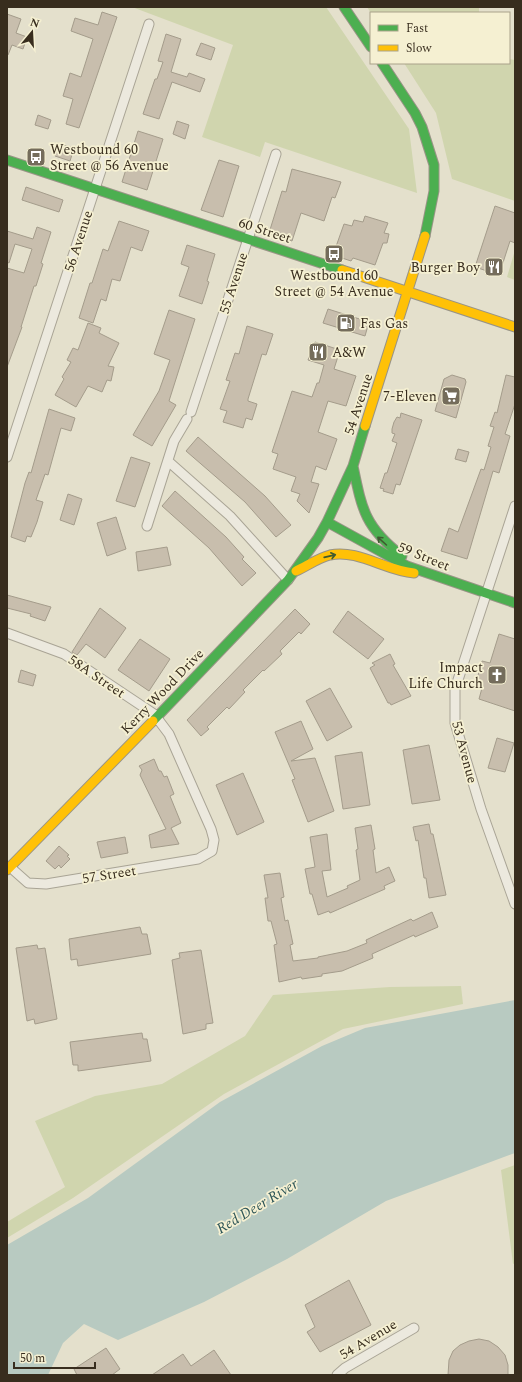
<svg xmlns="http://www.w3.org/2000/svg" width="522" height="1382" viewBox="0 0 522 1382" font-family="Spectral,serif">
  <rect width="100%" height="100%" fill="#e4e0cc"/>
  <path fill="#d0d5ae" d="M132,7H326L409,129L417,193L265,142L260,157L202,137L233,45Z
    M367,7H479V13H371Z
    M509,59L515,60V201L452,179L436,113L404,63H509Z
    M515,250V280L507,277Z
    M461,986L463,1004L343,1029L224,1094L73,1198L7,1238V1222L65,1187L35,1121L95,1096L162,1084L245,1036L273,995L390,987Z
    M515,1165V1263L513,1264L501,1170Z"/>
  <path fill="#b8cac1" d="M515,1000V1153L386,1201L287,1259L204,1302L118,1340L84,1324L63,1343L48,1375H7V1245L88,1198L220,1102L322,1046L365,1028Z"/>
  <path fill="#c8bead" stroke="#a49c8b" d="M102,12L117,17L79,128L66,124L73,99L63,96L70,73L81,77L93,39L71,31L75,18L98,25Z
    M7,14L21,19L16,33L27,37L23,49L12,45L8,55L7,54Z
    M166,34L181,39L171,72L187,77L189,73L205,79L200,92L172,82L159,119L143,114L155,79H157L163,62L158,61Z
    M201,43L215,48L211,60L196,55Z
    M38,115L51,120L48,129L35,125Z
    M177,121L189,125L185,139L173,134Z
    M138,131L163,139L147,190L122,182Z
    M57,143L74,148L70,161L55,156Z
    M219,160L239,166L223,217L201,210Z
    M292,169L341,182L335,198L332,197L324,221L301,213L292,241L269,233L282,191L286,192Z
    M26,187L63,200L59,212L22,200Z
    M495,206L515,213V243L510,241L499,275L475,267Z
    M365,216L388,223L384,233L389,234L387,243H383L375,265L353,258L351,261L333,255L344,224L352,226L354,220L363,222Z
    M119,221L149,231L142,251L131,247L120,281L112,279L106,301L101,299L93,323L79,318L90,283H92L103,249L108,251Z
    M37,227L51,232L41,263L43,264L36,286H34L21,327H22L7,367V268L24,273L32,249L15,244L9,263L7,262V231L33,239Z
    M187,245L215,254L207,281L209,282L202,304L179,296L189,267L181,264Z
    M328,309L369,322L365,336L323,323Z
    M169,310L195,319L169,401L176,405L152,446L133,435L159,391L170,360L154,354Z
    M88,323L101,328L99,333L119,343L108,366L114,367L111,381L107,380L102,392L88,386L76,407L55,395L64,379L62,377L71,362L67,360L73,348L78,350Z
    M247,326L273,334L266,355L262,354L248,399V401L257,404L252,420L246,418L243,428L223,422L227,411L220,409L230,381L226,380L235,353L239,354Z
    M315,342L340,350L334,369L356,376L346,406L328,401L318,432L337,439L326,470L316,466L311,482L319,484L309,513L297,501L300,494L291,491L296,477L273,469L278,454L272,452L292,391L312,397L317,383H319L324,365L308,360Z
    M452,375L465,379L466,382L456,418L435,411L444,379Z
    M506,375L515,377V404L505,434L510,436L499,473L493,471L467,559L441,551L449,528L458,532L481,469L484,470L491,447L488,446L494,427L490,426L495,412L497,413Z
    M49,409L75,418L71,431L61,428L48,475L45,474L36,500L43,502L37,522L31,537L27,536L25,542L11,537L25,483L29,472L31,473Z
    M401,413L422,420L400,485L396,484L393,494L383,491L384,489L380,488L385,473H387L397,443L392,441L395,434L392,433V429L394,422L397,417L400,418Z
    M198,437L265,496L291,525L276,537L245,502L186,451Z
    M458,449L469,452L466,462L455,459Z
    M131,457L150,463L135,507L116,501Z
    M175,491L226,537L244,557L242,559L256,573L242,586L209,548L162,506Z
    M68,494L82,499L74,525L60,520Z
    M116,517L126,549L107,556L97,523Z
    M167,547L171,565L138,571L136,552Z
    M7,595L51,607L45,621L30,616L31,614L7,608Z
    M100,608L126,628L105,658L86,644L77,655L72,652Z
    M295,609L310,624L301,634L299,632L280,651L282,654L264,671L263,670L243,690L245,692L229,709L227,707L207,727L209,729L201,736L187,720Z
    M348,611L384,639L368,659L333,632Z
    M499,634L515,639V711L479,699L482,688L475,686L482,661L490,663Z
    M140,639L170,659L149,691L118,670Z
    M390,654L395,664L393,665L411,696L391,705L390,703H388L370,668L375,665L372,663Z
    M21,670L36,675L33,686L18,682Z
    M330,688L352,727L327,741L306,701Z
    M301,721L313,749L291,761L315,758L334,811L308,822L292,780L295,779L275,732Z
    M497,738L514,743L505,772L488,768Z
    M429,745L440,800L412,804L403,750Z
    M362,752L370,805L343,809L335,756Z
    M154,759L159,771H161L164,777L167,776L174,794L170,796L181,823L171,828L179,844L151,848L149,835L166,829L140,775L142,770L139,766Z
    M243,773L264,822L237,835L216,785Z
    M429,824L431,834H433L446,895L429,898L426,878H424L418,840L416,841L413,827Z
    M371,825L375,849L373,850L376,873L389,867L395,881L384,886L385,889L330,913L329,911L318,915L312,894H310L305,869L315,867L310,837L327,834L331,870L322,871L327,897L348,888L347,886L360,880L356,850L358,849L355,828Z
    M125,837L128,853L101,858L97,842Z
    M59,846L69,855L67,856L70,859L61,868L59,865L55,869L46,861Z
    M280,873L284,897L281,898L285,921L288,920L293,944L290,945L293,961L318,958V957L347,951L367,943L366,940L385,931L411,919L413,921L432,912L438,927L415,937L414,935L372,954L373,958L342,971L322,974V976L302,979L301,977L279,982L274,945L277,944L271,921H268L265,898H268L264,875Z
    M140,927L142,934H147L151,954L78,966L77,959L71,960L69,939Z
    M37,945L38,949L45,948L57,1019L35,1024L34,1019L27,1021L16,948Z
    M201,950L213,1023L206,1024V1029L183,1034L172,960L180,958L179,953Z
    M142,1033L143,1039H147L151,1061L78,1071V1065H73L70,1042Z
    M349,1280L371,1325L320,1352L307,1332L315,1327L305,1305Z
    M479,1339L489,1341L498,1347L505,1355L508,1365V1375H448L449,1360L453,1351L460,1345L469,1341Z
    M106,1348L120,1369L112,1375H77L74,1369Z
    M214,1350L231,1375H152L183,1354L191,1366Z"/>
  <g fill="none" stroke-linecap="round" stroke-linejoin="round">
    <defs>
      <path id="street" d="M191,412L276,154
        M7,457L149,24
        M168,461L230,516L288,580
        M515,506L455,689V723L481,809L515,904
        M147,526L174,441L187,419
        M7,633L64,654L154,714L169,734L211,829L214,840L212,851L198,859L46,884L28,883L10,867
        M337,1375L345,1368L414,1328"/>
      <path id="fast" d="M344,7L371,47
        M382,63L415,113L422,127L434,165V191L425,236
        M7,160L342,270
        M353,466C362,510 365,527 402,556
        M327,522L407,566L515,603
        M153,721L288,580L318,538L327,522L353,466L365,426"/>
      <path id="slow" d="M342,270L515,327
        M365,426L425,236
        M296,571C307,566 318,558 330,555C358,549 386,571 414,573
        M7,870L153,721"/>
    </defs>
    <use href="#street" stroke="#a9a495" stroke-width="11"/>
    <use href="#fast" stroke="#999486" stroke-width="11"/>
    <use href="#slow" stroke="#999486" stroke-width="11"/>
    <use href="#street" stroke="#ece9de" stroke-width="9"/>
    <use href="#fast" stroke="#4caf50" stroke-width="9"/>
    <use href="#slow" stroke="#ffc107" stroke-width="9"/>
  </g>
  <defs><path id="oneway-shaft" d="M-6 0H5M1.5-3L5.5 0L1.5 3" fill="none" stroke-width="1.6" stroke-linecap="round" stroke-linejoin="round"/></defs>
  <g stroke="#3f5a30">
    <use href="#oneway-shaft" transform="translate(382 541) rotate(-138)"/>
    <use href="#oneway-shaft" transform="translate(330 556) rotate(-13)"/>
  </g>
  <defs>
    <symbol id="bus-square" viewBox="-11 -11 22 22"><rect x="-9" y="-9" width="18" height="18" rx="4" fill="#746c5b" stroke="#f5f0d2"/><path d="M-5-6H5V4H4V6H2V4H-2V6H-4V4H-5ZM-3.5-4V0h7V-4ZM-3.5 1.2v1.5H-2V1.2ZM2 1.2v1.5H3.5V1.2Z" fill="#fff"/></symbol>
    <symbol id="restaurant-square" viewBox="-11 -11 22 22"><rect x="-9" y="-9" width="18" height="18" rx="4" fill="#746c5b" stroke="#f5f0d2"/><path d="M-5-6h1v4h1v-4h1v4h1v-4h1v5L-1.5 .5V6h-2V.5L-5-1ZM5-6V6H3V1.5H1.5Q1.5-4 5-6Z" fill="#fff"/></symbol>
    <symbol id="fuel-square" viewBox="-11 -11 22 22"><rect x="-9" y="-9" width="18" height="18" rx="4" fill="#746c5b" stroke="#f5f0d2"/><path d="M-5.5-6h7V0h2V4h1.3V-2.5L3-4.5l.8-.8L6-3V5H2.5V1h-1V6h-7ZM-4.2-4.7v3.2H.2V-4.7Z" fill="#fff"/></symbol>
    <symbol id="supermarket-square" viewBox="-11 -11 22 22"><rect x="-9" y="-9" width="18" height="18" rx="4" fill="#746c5b" stroke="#f5f0d2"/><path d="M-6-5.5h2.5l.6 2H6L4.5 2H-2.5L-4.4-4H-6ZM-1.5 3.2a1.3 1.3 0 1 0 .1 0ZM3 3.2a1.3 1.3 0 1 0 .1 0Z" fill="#fff"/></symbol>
    <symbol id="church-square" viewBox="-11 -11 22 22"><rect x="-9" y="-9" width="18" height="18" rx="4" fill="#746c5b" stroke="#f5f0d2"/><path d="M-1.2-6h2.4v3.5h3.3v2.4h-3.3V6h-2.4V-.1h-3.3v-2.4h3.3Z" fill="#fff"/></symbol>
  </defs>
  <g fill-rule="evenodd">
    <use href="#bus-square" x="25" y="146" width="22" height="22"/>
    <use href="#bus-square" x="323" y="243" width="22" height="22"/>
    <use href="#restaurant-square" x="483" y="256" width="22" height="22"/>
    <use href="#fuel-square" x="335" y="312" width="22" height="22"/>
    <use href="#restaurant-square" x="307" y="341" width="22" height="22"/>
    <use href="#supermarket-square" x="440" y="385" width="22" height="22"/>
    <use href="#church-square" x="486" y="664" width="22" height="22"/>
  </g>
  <g text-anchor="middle" stroke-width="3.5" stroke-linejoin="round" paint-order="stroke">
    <g font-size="14" fill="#382d1e" stroke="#f5f0d2" text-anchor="start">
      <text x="50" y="154">Westbound 60<tspan x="50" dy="16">Street @ 56 Avenue</tspan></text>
      <text x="480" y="272" text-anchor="end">Burger Boy</text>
      <text x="334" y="280" text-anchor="middle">Westbound 60<tspan x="334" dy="16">Street @ 54 Avenue</tspan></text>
      <text x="360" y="328">Fas Gas</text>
      <text x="332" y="357">A&amp;W</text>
      <text x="437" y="401" text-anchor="end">7-Eleven</text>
      <text x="483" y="672" text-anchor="end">Impact<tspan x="483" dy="16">Life Church</tspan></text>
    </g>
    <g font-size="14" fill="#382d1e" stroke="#f5f0d2">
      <text transform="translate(265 230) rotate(18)" y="5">60 Street</text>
      <text transform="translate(78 241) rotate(-72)" y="5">56 Avenue</text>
      <text transform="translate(233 283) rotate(-72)" y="5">55 Avenue</text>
      <text transform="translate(358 404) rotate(-72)" y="5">54 Avenue</text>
      <text transform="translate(424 556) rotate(22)" y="5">59 Street</text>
      <text transform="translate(97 676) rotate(34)" y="5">58A Street</text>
      <text transform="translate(162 691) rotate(-46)" y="5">Kerry Wood Drive</text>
      <text transform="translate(465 752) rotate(75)" y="5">53 Avenue</text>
      <text transform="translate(109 874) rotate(-9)" y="5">57 Street</text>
      <text transform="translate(368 1339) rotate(-31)" y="5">54 Avenue</text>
    </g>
    <g font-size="15" font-style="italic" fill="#2d5557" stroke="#f5f0d2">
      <text transform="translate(257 1206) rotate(-31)" y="5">Red Deer River</text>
    </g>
  </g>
  <rect width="522" height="1382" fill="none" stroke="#382d1e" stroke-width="16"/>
  <rect x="370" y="12" width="140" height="52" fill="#f5f0d2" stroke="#a9a28a"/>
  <rect x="378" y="25" width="20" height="6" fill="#4caf50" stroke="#a9a28a"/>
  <text x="406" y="32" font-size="12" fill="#382d1e">Fast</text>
  <rect x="378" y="45" width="20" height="6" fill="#ffc107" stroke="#a9a28a"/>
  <text x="406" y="52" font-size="12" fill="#382d1e">Slow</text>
  <g transform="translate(32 32) rotate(18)" stroke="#f5f0d2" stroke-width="3" paint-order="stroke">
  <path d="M0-3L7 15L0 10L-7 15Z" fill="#382d1e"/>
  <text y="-6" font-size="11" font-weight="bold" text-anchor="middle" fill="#382d1e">N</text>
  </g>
  <path d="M14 1362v6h81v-6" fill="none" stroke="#382d1e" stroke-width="2"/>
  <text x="20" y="1362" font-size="12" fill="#382d1e" stroke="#f5f0d2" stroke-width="3" paint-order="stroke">50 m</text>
</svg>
